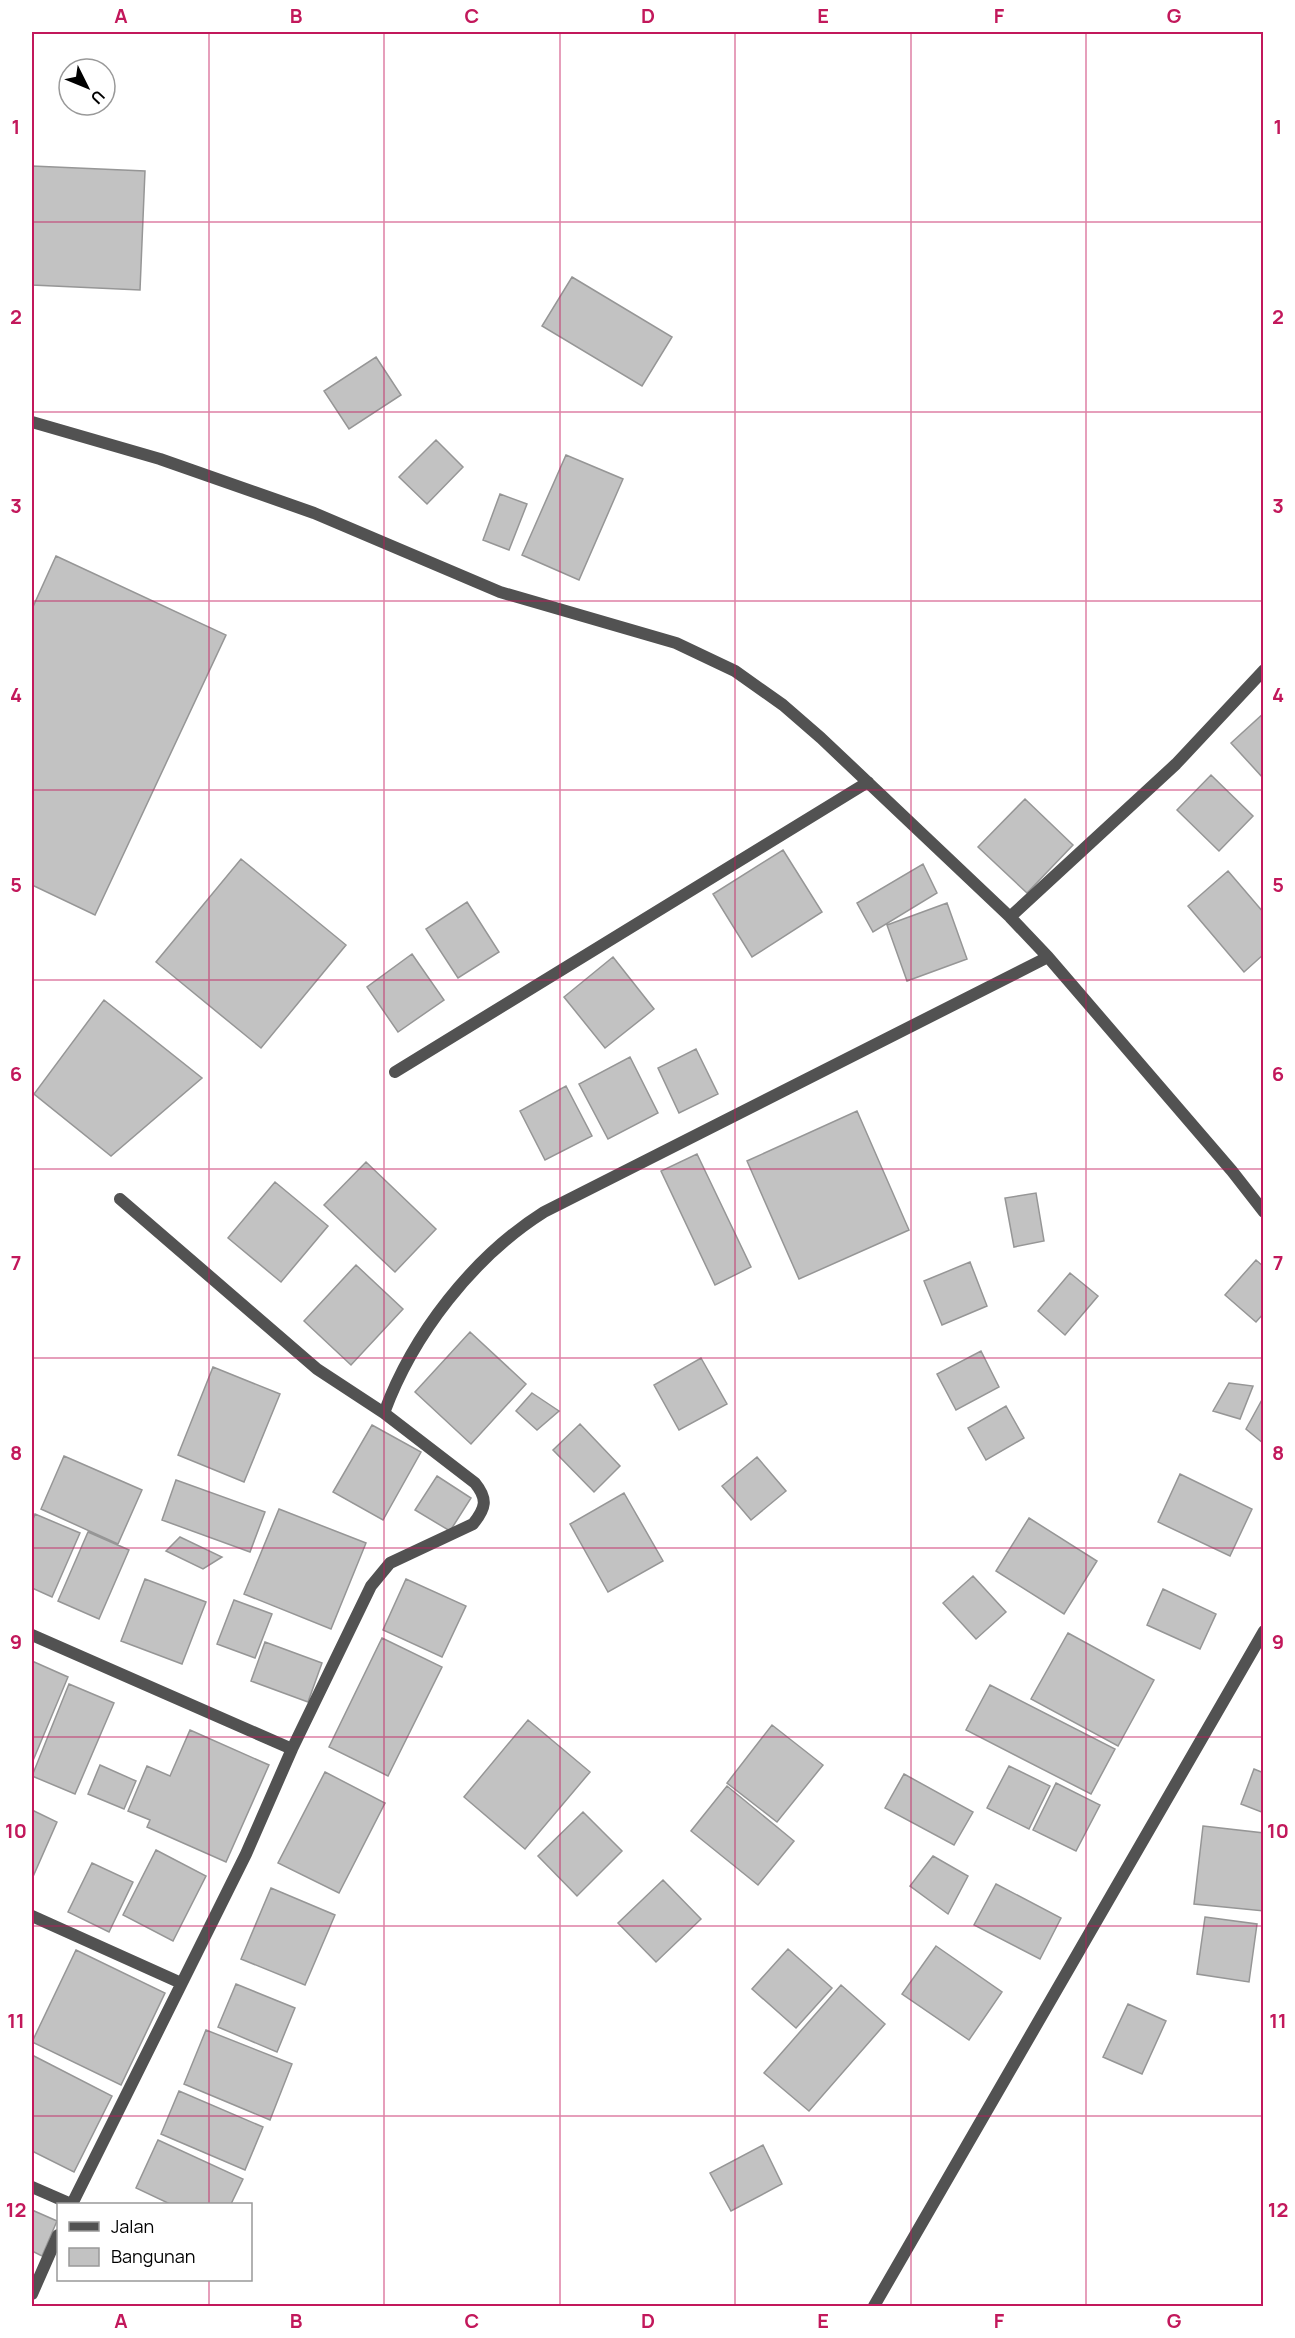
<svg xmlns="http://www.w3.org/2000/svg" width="1295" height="2338" viewBox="0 0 1295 2338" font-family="Manrope,sans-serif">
  <rect width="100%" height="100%" fill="#fff"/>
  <path fill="#c2c2c2" stroke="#969696" stroke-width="1.5" d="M32,166L145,171L140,290L32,285Z
    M572,277L672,337L642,386L542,326Z
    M376,357L401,395L349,429L324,391Z
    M436,440L463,467L427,504L399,477Z
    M566,455L623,479L579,580L522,555Z
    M500,494L527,504L509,550L483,540Z
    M56,556L226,635L95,915L32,885V609Z
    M1264,713V779L1231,743Z
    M1211,775L1253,816L1219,851L1177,810Z
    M1025,799L1073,845L1027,893L978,847Z
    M783,850L822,912L752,957L713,894Z
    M241,859L346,945L261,1048L156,962Z
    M923,864L937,893L873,932L857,903Z
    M1228,871L1264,913V954L1244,972L1188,906Z
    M467,902L499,952L458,978L426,929Z
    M947,903L967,959L907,981L887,925Z
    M412,954L444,1000L398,1032L367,987Z
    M613,957L654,1009L605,1048L564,997Z
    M104,1000L202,1078L111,1156L34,1094Z
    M696,1049L718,1094L679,1113L658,1068Z
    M630,1057L658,1113L608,1139L579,1084Z
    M566,1086L592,1136L545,1160L520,1111Z
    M857,1111L909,1230L799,1279L747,1161Z
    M697,1154L751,1267L715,1285L661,1171Z
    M366,1162L436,1229L395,1272L324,1205Z
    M275,1182L328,1226L281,1282L228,1238Z
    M1036,1193L1044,1241L1014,1247L1005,1198Z
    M1256,1260L1264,1267V1313L1256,1322L1225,1295Z
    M970,1262L987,1306L942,1325L924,1281Z
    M356,1265L403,1309L351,1365L304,1321Z
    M1070,1273L1098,1296L1065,1335L1038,1311Z
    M470,1332L526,1384L471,1444L415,1392Z
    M981,1351L999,1387L956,1410L937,1374Z
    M701,1358L727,1404L679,1430L654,1385Z
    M213,1367L280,1394L244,1482L178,1455Z
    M1229,1383L1253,1386L1240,1419L1213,1411Z
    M532,1393L559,1411L537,1430L516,1411Z
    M1264,1396V1444L1246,1429Z
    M1006,1406L1024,1438L986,1460L968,1428Z
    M580,1424L620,1466L594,1492L553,1450Z
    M372,1425L421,1452L383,1520L333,1492Z
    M64,1456L142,1490L118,1544L41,1509Z
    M757,1457L786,1491L751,1520L722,1486Z
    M1180,1474L1252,1509L1230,1556L1158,1522Z
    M437,1476L471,1498L450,1531L415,1510Z
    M176,1480L265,1512L250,1552L162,1520Z
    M624,1493L663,1561L608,1592L570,1524Z
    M279,1509L366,1543L331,1629L244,1594Z
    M35,1514L80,1533L52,1597L32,1588V1522Z
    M1029,1518L1097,1561L1064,1614L996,1571Z
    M88,1532L129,1550L99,1619L58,1601Z
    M180,1537L222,1557L203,1569L166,1551Z
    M973,1576L1006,1612L976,1639L943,1603Z
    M145,1579L206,1602L182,1664L121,1641Z
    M406,1579L466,1606L442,1657L383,1630Z
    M1163,1589L1216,1614L1200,1649L1147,1625Z
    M234,1600L272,1614L255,1658L217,1644Z
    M1068,1633L1154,1680L1118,1746L1031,1699Z
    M382,1638L442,1667L388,1776L329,1747Z
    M265,1642L322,1663L308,1702L251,1681Z
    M32,1661L68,1677L32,1763Z
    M69,1684L114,1703L75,1794L32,1776Z
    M990,1685L1115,1749L1091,1794L966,1730Z
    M528,1720L590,1772L525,1849L464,1797Z
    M772,1725L823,1765L777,1822L727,1783Z
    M190,1730L269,1765L226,1862L147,1827L150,1820L128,1811L147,1766L170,1776Z
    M100,1765L136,1781L124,1809L88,1794Z
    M1009,1766L1050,1786L1029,1829L987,1808Z
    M1254,1769L1264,1773V1813L1241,1804Z
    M325,1772L385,1803L339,1893L278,1863Z
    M904,1774L973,1812L954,1845L885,1808Z
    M1056,1783L1100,1805L1076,1851L1033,1830Z
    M727,1786L794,1841L758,1885L691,1831Z
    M32,1810L57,1822L32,1879Z
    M583,1812L622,1851L577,1896L538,1856Z
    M1203,1826L1264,1833V1911L1194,1904Z
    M156,1850L206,1876L173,1941L123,1915Z
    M933,1856L968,1876L948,1914L910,1886Z
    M92,1863L133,1882L109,1932L68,1912Z
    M663,1880L701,1919L656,1962L618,1923Z
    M996,1884L1061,1918L1040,1959L974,1925Z
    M271,1888L335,1915L305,1985L241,1959Z
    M1205,1917L1257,1924L1249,1982L1197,1974Z
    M936,1946L1002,1992L969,2040L902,1994Z
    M788,1949L832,1988L796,2028L752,1989Z
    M76,1950L165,1993L121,2085L32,2042Z
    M236,1984L295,2008L277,2052L218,2027Z
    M841,1985L885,2024L809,2111L764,2073Z
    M1128,2004L1166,2021L1142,2074L1103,2057Z
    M206,2030L292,2064L270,2120L184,2084Z
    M32,2055L112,2096L74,2172L32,2151Z
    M179,2091L263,2127L245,2170L161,2134Z
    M158,2140L243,2179L231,2204H170L136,2188Z
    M763,2145L782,2184L731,2211L710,2173Z
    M32,2210L57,2221L42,2256L32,2251Z"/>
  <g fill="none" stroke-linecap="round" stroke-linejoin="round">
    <path stroke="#525252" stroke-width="12" d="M32,422L160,459L314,513L500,592L676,643L735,671L783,705L821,738L1010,917L1048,957L1232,1171L1264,1212
      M1010,917L1176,764L1264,670
      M395,1072L868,782
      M384,1413C413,1334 473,1257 544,1212L1048,957
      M32,1635L292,1749
      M32,1916L181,1983
      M32,2187L71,2204
      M72,2204L246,1854L292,1749L371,1586L390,1563L473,1524C486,1508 488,1499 475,1483L384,1413L317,1369L120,1199
      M32,2294L58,2235
      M874,2306L1264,1631"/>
  </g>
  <path fill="none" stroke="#c2185b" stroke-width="1.5" stroke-opacity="0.55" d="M209,32V2204M384,32V2306M560,32V2306M735,32V2306M911,32V2306M1086,32V2306M32,222H1264M32,412H1264M32,601H1264M32,790H1264M32,980H1264M32,1169H1264M32,1358H1264M32,1548H1264M32,1737H1264M32,1926H1264M32,2116H1264M209,2280V2306"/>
  <rect width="1295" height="2338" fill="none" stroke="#ffffff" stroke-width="66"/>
  <rect x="57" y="2203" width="195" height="78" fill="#ffffff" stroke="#999999" stroke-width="1.5"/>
  <rect x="69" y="2222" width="30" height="9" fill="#525252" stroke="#999999" stroke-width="1.5"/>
  <text x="111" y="2233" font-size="18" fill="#000000">Jalan</text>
  <rect x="69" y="2248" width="30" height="18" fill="#c2c2c2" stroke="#999999" stroke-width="1.5"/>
  <text x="111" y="2263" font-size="18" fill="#000000">Bangunan</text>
  <g transform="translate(87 87) rotate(133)"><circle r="28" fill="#ffffff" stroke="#999999" stroke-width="1.5"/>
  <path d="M0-4.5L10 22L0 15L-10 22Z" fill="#000000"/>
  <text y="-9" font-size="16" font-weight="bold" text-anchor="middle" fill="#000000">U</text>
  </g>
  <rect x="33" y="33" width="1229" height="2272" fill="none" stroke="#c2185b" stroke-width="2"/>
  <g font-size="20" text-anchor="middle" font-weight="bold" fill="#c2185b">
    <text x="121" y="23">A</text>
    <text x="296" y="23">B</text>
    <text x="472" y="23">C</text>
    <text x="648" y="23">D</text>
    <text x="823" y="23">E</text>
    <text x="999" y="23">F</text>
    <text x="1174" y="23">G</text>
    <text x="16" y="134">1</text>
    <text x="1278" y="134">1</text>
    <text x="16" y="324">2</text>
    <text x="1278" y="324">2</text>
    <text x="16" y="513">3</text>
    <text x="1278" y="513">3</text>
    <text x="16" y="702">4</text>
    <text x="1278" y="702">4</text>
    <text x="16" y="892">5</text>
    <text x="1278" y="892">5</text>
    <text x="16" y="1081">6</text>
    <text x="1278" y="1081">6</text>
    <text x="16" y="1270">7</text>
    <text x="1278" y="1270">7</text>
    <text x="16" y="1460">8</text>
    <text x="1278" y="1460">8</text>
    <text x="16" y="1649">9</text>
    <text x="1278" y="1649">9</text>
    <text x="16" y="1838">10</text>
    <text x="1278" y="1838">10</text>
    <text x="16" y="2028">11</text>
    <text x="1278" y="2028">11</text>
    <text x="16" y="2217">12</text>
    <text x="1278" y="2217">12</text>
    <text x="121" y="2328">A</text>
    <text x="296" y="2328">B</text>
    <text x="472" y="2328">C</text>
    <text x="648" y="2328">D</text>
    <text x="823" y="2328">E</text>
    <text x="999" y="2328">F</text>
    <text x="1174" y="2328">G</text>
  </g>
</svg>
